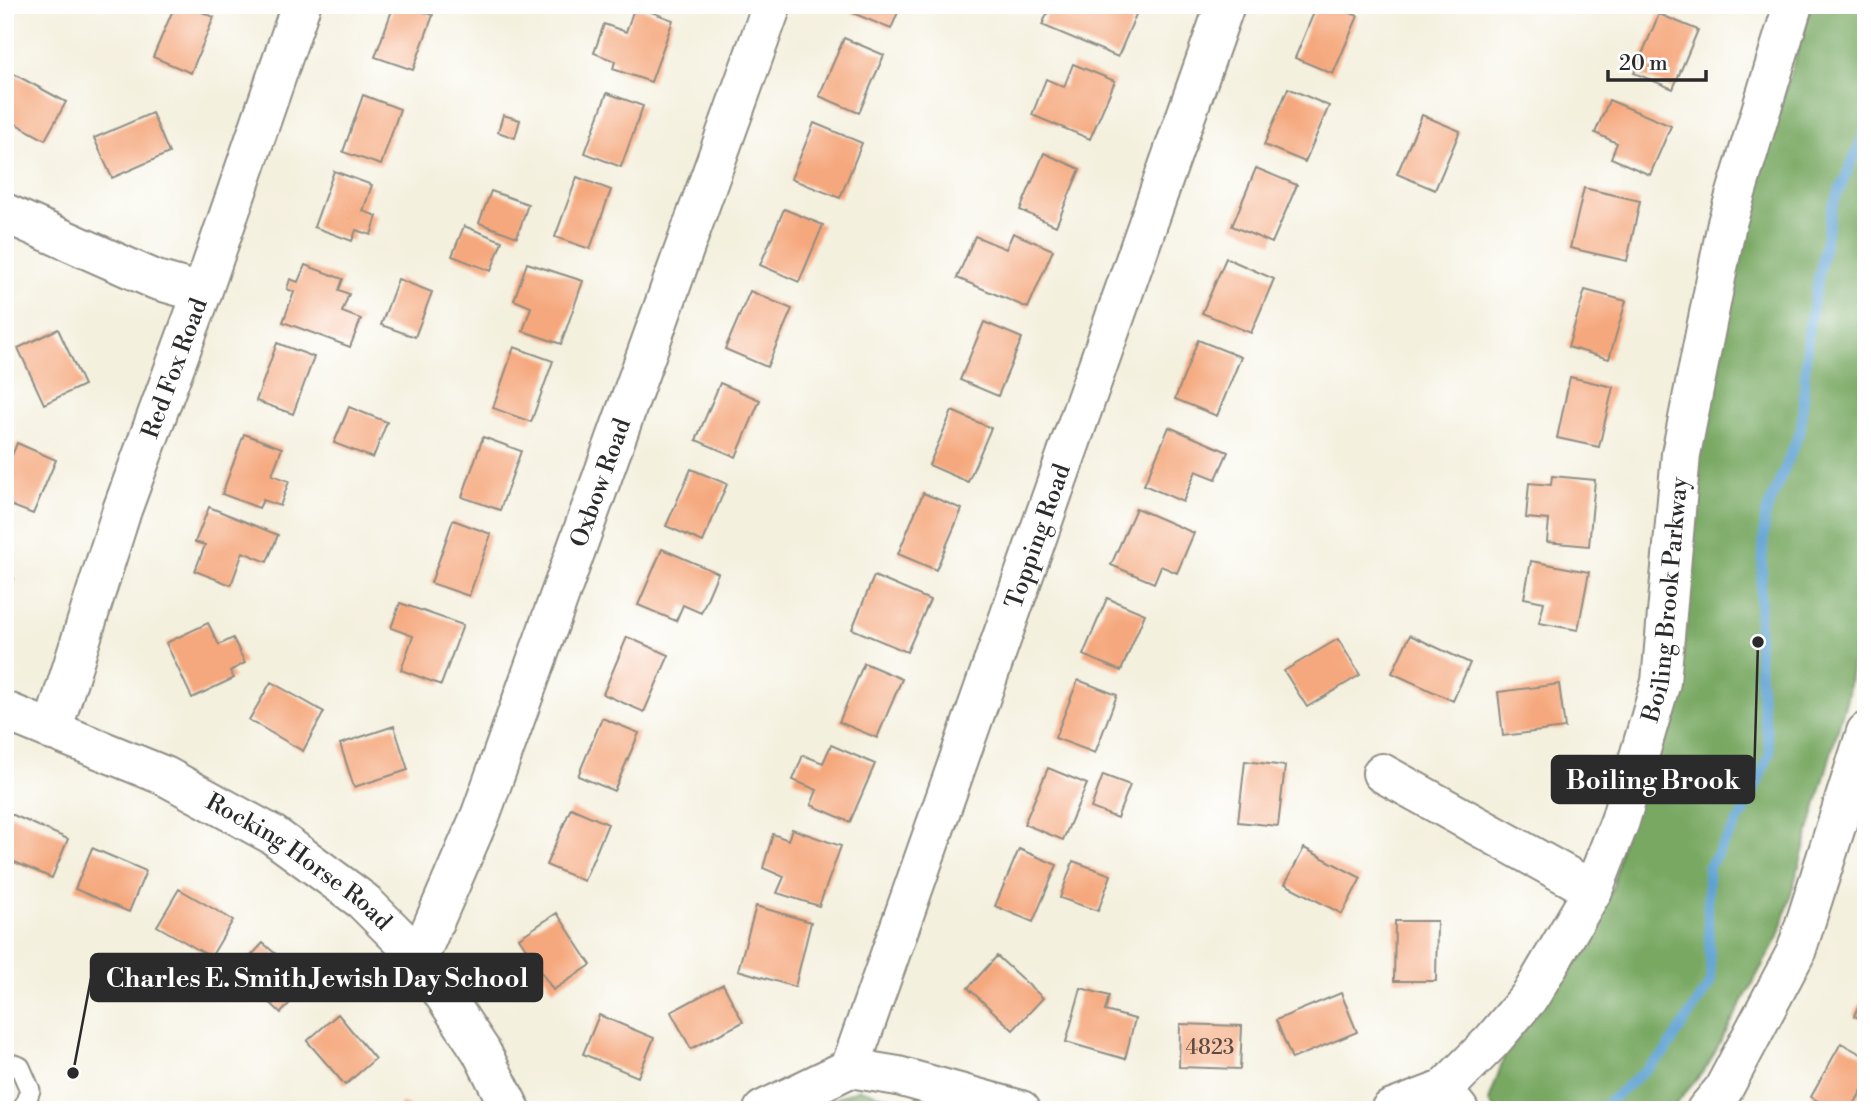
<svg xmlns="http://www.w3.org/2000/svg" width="1871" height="1115" viewBox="0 0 1871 1115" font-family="'Libre Bodoni',serif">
  <rect width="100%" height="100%" fill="#fff"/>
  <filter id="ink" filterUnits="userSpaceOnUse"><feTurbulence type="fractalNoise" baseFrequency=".0143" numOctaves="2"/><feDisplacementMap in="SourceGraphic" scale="14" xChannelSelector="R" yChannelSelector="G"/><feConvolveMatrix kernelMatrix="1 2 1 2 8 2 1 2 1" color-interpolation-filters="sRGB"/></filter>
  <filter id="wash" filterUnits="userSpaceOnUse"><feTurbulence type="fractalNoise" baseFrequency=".00686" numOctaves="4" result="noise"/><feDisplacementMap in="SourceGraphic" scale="28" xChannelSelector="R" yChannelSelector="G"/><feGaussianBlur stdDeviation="1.57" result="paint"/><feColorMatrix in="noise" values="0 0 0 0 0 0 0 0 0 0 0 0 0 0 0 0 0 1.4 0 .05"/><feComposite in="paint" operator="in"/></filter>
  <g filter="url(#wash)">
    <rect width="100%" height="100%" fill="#f4f0de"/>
    <path fill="#78a862" stroke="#526a46" stroke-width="2" d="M1811,5H1866V548L1848,694L1780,933L1707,1067L1671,1110H1496L1489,1101L1506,1051L1587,939L1613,886L1745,224Z
      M859,1089L933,1110H807Z"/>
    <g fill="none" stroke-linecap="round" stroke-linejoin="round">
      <path stroke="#5da1d2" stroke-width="10" d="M1599,1110L1663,1055L1711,982L1708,917V868L1746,809L1770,753L1762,702L1758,642L1765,516L1801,429L1808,332L1832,207L1866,130"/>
    </g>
    <g id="blocks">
      <path fill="#f5a87d" d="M175,5H186L214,17L191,73L153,57Z
        M394,5H406L433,15L413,70L375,57Z
        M851,5H901L891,29L848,11Z
        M1051,5H1140L1118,57L1042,25Z
        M1317,5H1332L1358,16L1333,74L1295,58Z
        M635,6L673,20L651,82L613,69L615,61L594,53L604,24L626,32Z
        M1659,14L1698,30L1673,89L1634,73Z
        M844,38L884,55L859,113L819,96Z
        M1073,64L1115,81L1090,139L1032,115L1046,79L1064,87Z
        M12,73L66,102L45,140L5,118V85Z
        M1288,88L1329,106L1305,162L1264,145Z
        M607,93L643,106L621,167L585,153Z
        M363,95L400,109L381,165L343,152Z
        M1609,100L1671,126L1650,175L1611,158L1617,143L1595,133Z
        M152,113L169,153L112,178L94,138Z
        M503,115L520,120L515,138L498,132Z
        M1422,115L1460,131L1435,190L1397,174Z
        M814,123L862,143L840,198L791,179Z
        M1044,153L1080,169L1056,226L1020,210Z
        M1256,168L1297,185L1272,243L1232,226Z
        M334,171L372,185L363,211L377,216L371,235L356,230L352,241L314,227Z
        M577,177L611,190L590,249L555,237Z
        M1584,188L1640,201L1627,261L1570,248Z
        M491,191L528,204L517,237L479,223Z
        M784,209L823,225L799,282L760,265Z
        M464,226L502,241L491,271L452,256Z
        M1013,233L1053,250L1028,308L957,278L975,236L1006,249Z
        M1226,258L1274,279L1251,333L1202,313Z
        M527,263L583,281L561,344L523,331L531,307L514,300Z
        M305,265L343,279L339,290L349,294L342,312L361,319L350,347L283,322L294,292L287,289L290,279L298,282Z
        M398,279L432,292L415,337L381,325Z
        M1585,290L1626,301L1609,359L1568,347Z
        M750,291L792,309L767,367L725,349Z
        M984,322L1022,338L998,396L960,380Z
        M58,329L84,385L44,404L18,348Z
        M1198,340L1241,357L1217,416L1175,399Z
        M277,343L314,357L293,414L256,401Z
        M514,347L553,361L531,422L493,408Z
        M1570,377L1613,387L1599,447L1557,438Z
        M720,383L760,400L736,457L696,440Z
        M349,407L387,422L373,458L334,443Z
        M952,411L991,428L968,482L929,465Z
        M1169,427L1228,452L1216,479L1196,471L1183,502L1144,485Z
        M244,434L282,448L272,475L289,481L280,506L263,500L259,508L222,494Z
        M483,437L521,451L500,510L462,497Z
        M17,443L56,460L33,514L5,503V472Z
        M691,469L727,484L703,542L666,526Z
        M1552,476L1595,480L1589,546L1547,542L1549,520L1526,518L1529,483L1551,485Z
        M923,493L962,509L936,570L898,554Z
        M209,507L278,535L267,562L243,552L231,585L195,571L205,545L195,542Z
        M1136,508L1194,533L1177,573L1161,566L1154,583L1111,565Z
        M453,520L491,534L469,596L431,583Z
        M662,549L718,573L701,613L683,605L676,621L638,605Z
        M5,557L14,579L5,583Z
        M1531,561L1589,572L1578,630L1539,623L1544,602L1524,598Z
        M874,576L930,600L907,652L852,629Z
        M1107,598L1145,614L1121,671L1083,655Z
        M400,603L463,625L441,685L401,670L413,636L391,628Z
        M208,623L219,645L233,638L245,663L230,671L234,678L192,698L166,643Z
        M1410,635L1470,663L1453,701L1392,673Z
        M627,637L669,655L644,712L603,694Z
        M1338,639L1360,675L1307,707L1284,671Z
        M864,663L902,679L877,738L839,722Z
        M1078,680L1117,695L1095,753L1055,738Z
        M271,682L324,712L303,751L249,720Z
        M1559,684L1565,728L1503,736L1498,692Z
        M602,718L639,733L614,791L578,776Z
        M394,726L408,770L354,787L340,744Z
        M831,745L875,764L850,822L811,805L817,790L793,780L803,755L823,763Z
        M1245,761L1285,766L1278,826L1238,822Z
        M1048,768L1087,784L1063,840L1024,824Z
        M1103,775L1130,785L1117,818L1091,808Z
        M571,808L608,824L584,881L546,865Z
        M11,814L68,839L52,878L5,858V827Z
        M792,829L841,846L819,906L777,893L784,877L763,868L773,834L788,840Z
        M92,848L146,871L129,912L75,889Z
        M1304,848L1361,878L1342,914L1285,884Z
        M1019,849L1057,865L1033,922L995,906Z
        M1073,861L1111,875L1098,911L1060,898Z
        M179,889L233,920L211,957L157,926Z
        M756,906L811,922L795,987L738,970Z
        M557,913L591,965L553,990L519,938Z
        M1395,921H1437L1436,981H1394Z
        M263,943L308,982L281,1013L260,993L253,1001L229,980Z
        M997,956L1043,998L1013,1030L968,988Z
        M723,984L743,1022L691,1049L671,1012Z
        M1081,988L1109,996L1105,1011L1135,1019L1125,1059L1066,1042Z
        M1866,989V1021L1854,1016Z
        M1341,993L1357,1032L1292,1059L1276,1020Z
        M338,1014L375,1059L345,1085L307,1041Z
        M599,1015L654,1038L638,1077L583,1054Z
        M1180,1024L1242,1026L1240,1069L1179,1067Z
        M1841,1043L1866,1057V1083L1851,1110H1833L1811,1097Z
        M401,1103L414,1108L413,1110H399Z"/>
    </g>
  </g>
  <g filter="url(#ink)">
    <use href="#blocks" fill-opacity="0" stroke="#908e84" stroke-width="2"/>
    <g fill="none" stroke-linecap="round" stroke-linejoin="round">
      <defs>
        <path id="service" d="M5,1062L20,1067L30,1090L23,1110"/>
        <g id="minor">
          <path d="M5,213L156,280L202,293"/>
          <path id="s1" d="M52,731L122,510L202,293L301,5"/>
          <path d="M1382,773L1593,890"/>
          <path id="s2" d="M419,957L481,814L772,5"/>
          <path id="s3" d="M850,1068L1225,5"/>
          <path id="s4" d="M1443,1090L1492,1041L1531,995L1593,890L1620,821L1661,682L1681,454L1727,223L1793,5"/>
          <path d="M1706,1110L1723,1090L1796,952L1866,732"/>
        </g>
        <g id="tertiary">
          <path id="s5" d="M5,711L165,776L273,835L363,901L419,957L481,1051L511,1110"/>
          <path d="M763,1110L850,1068L898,1076L1021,1110"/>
          <path d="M1390,1110L1443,1090L1459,1110"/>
        </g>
      </defs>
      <use href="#service" stroke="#908e84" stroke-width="23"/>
      <use href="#minor" stroke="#908e84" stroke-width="42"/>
      <use href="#tertiary" stroke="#908e84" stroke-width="42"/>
      <use href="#service" stroke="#fff" stroke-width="19"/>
      <use href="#minor" stroke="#fff" stroke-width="38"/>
      <use href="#tertiary" stroke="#fff" stroke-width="38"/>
    </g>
  </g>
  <g text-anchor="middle" stroke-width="7" stroke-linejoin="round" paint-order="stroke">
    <g font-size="21" fill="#5e4a40">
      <text x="1210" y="1054">4823</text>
    </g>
    <g font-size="24" fill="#2b2b2b" stroke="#fff">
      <text dy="8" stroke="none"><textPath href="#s1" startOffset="383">Red Fox Road</textPath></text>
      <text dy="8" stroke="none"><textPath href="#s2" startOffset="508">Oxbow Road</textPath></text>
      <text dy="8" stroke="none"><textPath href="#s3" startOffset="564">Topping Road</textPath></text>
      <text dy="8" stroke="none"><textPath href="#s4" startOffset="553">Boiling Brook Parkway</textPath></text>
      <text dy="8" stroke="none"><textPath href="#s5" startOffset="332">Rocking Horse Road</textPath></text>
    </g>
  </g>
  <path fill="none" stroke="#2b2b2b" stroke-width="2.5" d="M1758 642L1754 780M73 1073L91 978"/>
  <g fill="#2b2b2b" stroke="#fff" stroke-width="2.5">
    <circle cx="1758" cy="642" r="7"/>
    <circle cx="73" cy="1073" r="7"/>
  </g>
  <g fill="#2b2b2b" stroke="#2b2b2b" stroke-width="2.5">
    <rect x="1552" y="756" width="202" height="47" rx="7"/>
    <rect x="91" y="954" width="451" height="47" rx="7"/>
  </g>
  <g font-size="26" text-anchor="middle" font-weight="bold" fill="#fff">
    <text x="1653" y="789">Boiling Brook</text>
    <text x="317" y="987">Charles E. Smith Jewish Day School</text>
  </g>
  <rect width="1871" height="1115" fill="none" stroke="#fff" stroke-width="28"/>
  <path d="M1608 70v10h98v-10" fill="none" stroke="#2b2b2b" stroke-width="3.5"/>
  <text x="1619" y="70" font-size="21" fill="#2b2b2b" stroke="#ffffff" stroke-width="5" paint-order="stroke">20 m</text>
</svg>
